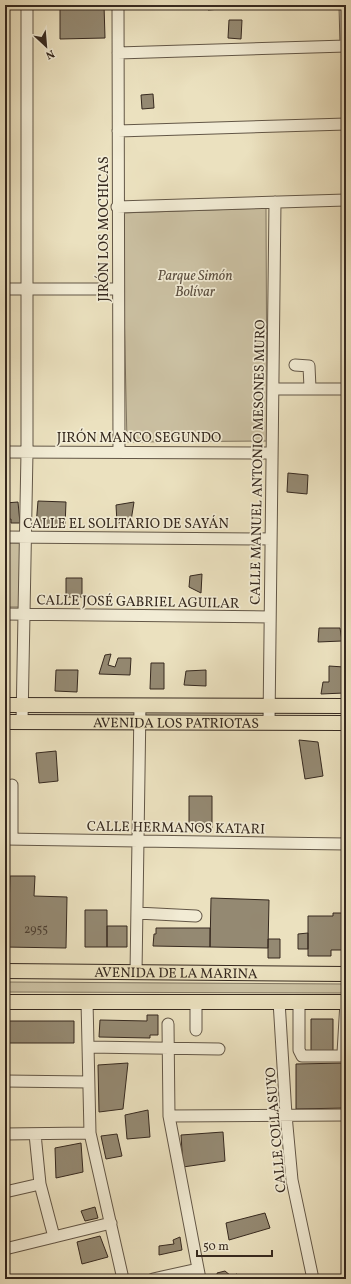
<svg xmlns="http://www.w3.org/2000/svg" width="351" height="1284" viewBox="0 0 351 1284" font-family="Vollkorn,serif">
  <rect width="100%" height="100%" fill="#ebe1bf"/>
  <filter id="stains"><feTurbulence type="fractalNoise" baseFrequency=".005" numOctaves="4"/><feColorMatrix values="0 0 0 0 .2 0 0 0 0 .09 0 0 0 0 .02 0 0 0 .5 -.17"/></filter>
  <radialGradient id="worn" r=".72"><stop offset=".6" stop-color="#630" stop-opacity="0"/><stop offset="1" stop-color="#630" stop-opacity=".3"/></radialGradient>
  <path fill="#ccc2a4" stroke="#817662" d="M266,208L267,441L127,442L122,213Z
    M5,543H24L23,607H5Z
    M5,982L346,984V993L5,992Z"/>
  <path fill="#948972" stroke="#36291f" d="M60,5H104L105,38L60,39Z
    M207,5H221V9L208,10Z
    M229,20H242L241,39L228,38Z
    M153,94L154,108L142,109L141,95Z
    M288,473L308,475L307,494L287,492Z
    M38,501L66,502L65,527L36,526Z
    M18,502L20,523H11V519L5,520V503Z
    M134,502L131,521L117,523L116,505Z
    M202,574L201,593L189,587L190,576Z
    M66,578H82V597H66Z
    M319,628H340L342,641L318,642Z
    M111,654L108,665L115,667L118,658H131L130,675L99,674L105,655Z
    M151,663H164V689H150Z
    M329,666L344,667V693L321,694L323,682H329Z
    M56,670H78L77,692L55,691Z
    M206,670V686L184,685L186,671Z
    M299,740L318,742L323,776L305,779Z
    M56,751L58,781L39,783L36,753Z
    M189,796H212V830L189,823Z
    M10,876H35L34,896L67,897L66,948L5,947V911H9Z
    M211,898L269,900L268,948L210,947Z
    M85,910H107V947H85Z
    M333,913H346V950H331V956H308V916H333Z
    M107,926H127V947H107Z
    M156,928H210V947L153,946L154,934H156Z
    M308,933V949H298V934Z
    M268,939H280V958H268Z
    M147,1015H158V1035H150V1038L99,1037L100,1020L147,1021Z
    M311,1019H333V1052H311Z
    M5,1021H74V1043H5Z
    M128,1063L123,1109L99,1112L98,1065Z
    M346,1063V1108L296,1109V1064Z
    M148,1110L150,1137L127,1139L125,1115Z
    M223,1132L225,1161L183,1167L181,1135Z
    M117,1134L122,1156L106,1159L101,1136Z
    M81,1143L83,1172L56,1178L55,1148Z
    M95,1207L98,1218L85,1221L81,1211Z
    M265,1213L270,1228L229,1240L226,1223Z
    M100,1236L108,1257L82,1264L77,1242Z
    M180,1237L182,1250L159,1255V1246L174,1244L173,1240Z
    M225,1271L231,1276L237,1274L238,1279H218L217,1273Z"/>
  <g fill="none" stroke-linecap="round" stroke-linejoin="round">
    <defs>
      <path id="minor" d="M118,5L119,452
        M345,5L346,46
        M118,53L346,46
        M118,131L346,124
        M117,207L346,200
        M5,289H118
        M295,365L309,366L310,388
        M273,389H346
        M5,452L272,453
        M5,537L271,539
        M5,614L270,617
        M22,722L27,452V5
        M269,723L275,202
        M5,839L346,844
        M12,839V785
        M137,913L196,916
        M136,973L140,706
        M87,1001L90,1133L123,1279
        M196,1001V1030
        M279,1001L286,1115L292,1180L313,1279
        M299,1001V1050L302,1056H340L343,1053L346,1002
        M168,1024L169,1116L200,1279
        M88,1047L219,1049
        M5,1081L88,1082
        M169,1116L346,1115
        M5,1134L90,1133
        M35,1134L40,1184L54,1237
        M5,1192L40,1184
        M5,1249L111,1223
        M153,1279L198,1269"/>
      <g id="major">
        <path d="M5,705L346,706"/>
        <path id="s1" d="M5,722L346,723"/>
        <path id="s2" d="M5,971L346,974"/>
        <path d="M5,1002H346"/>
      </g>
    </defs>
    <use href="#minor" stroke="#635747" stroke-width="13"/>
    <use href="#major" stroke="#36291f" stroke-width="16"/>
    <use href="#minor" stroke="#f2ecd5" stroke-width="11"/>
    <use href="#major" stroke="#ebe1bf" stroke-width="14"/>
  </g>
  <g text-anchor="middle" stroke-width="3.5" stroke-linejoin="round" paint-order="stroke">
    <g font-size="12" fill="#4e4134">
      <text x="36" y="933">2955</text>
    </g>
    <g font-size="14" fill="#36291f" stroke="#f2ecd5">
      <text transform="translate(103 229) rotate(-90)" y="5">JIRÓN LOS MOCHICAS</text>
      <text x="139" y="442">JIRÓN MANCO SEGUNDO</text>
      <text transform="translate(257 462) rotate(-89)" y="5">CALLE MANUEL ANTONIO MESONES MURO</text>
      <text x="126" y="528">CALLE EL SOLITARIO DE SAYÁN</text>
      <text transform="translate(138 601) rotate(1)" y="5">CALLE JOSÉ GABRIEL AGUILAR</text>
      <text dy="5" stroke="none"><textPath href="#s1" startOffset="171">AVENIDA LOS PATRIOTAS</textPath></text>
      <text transform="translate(176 827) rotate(1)" y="5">CALLE HERMANOS KATARI</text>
      <text dy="5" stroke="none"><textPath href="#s2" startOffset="171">AVENIDA DE LA MARINA</textPath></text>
      <text transform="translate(275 1130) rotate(-95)" y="5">CALLE COLLASUYO</text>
    </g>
    <g font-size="14" font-style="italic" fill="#5c4f40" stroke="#f2ecd5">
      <text x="195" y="280">Parque Simón<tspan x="195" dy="16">Bolívar</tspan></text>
    </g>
  </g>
  <rect width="351" height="1284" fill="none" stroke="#ebe1bf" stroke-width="20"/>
  <rect x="6" y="6" width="339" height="1272" fill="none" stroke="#36291f" stroke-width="2"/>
  <rect x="10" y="10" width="331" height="1264" fill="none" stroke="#36291f"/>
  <g transform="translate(46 46) rotate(154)" stroke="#f2ecd5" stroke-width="3" paint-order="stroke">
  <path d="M0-3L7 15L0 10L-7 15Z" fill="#36291f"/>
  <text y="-6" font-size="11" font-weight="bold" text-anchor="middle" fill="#36291f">N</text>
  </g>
  <path d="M197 1250v6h75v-6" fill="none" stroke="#36291f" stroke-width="2"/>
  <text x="203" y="1250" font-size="12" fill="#36291f" stroke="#f2ecd5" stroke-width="3" paint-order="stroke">50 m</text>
  <rect width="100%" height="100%" filter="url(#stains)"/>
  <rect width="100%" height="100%" fill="url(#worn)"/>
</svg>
